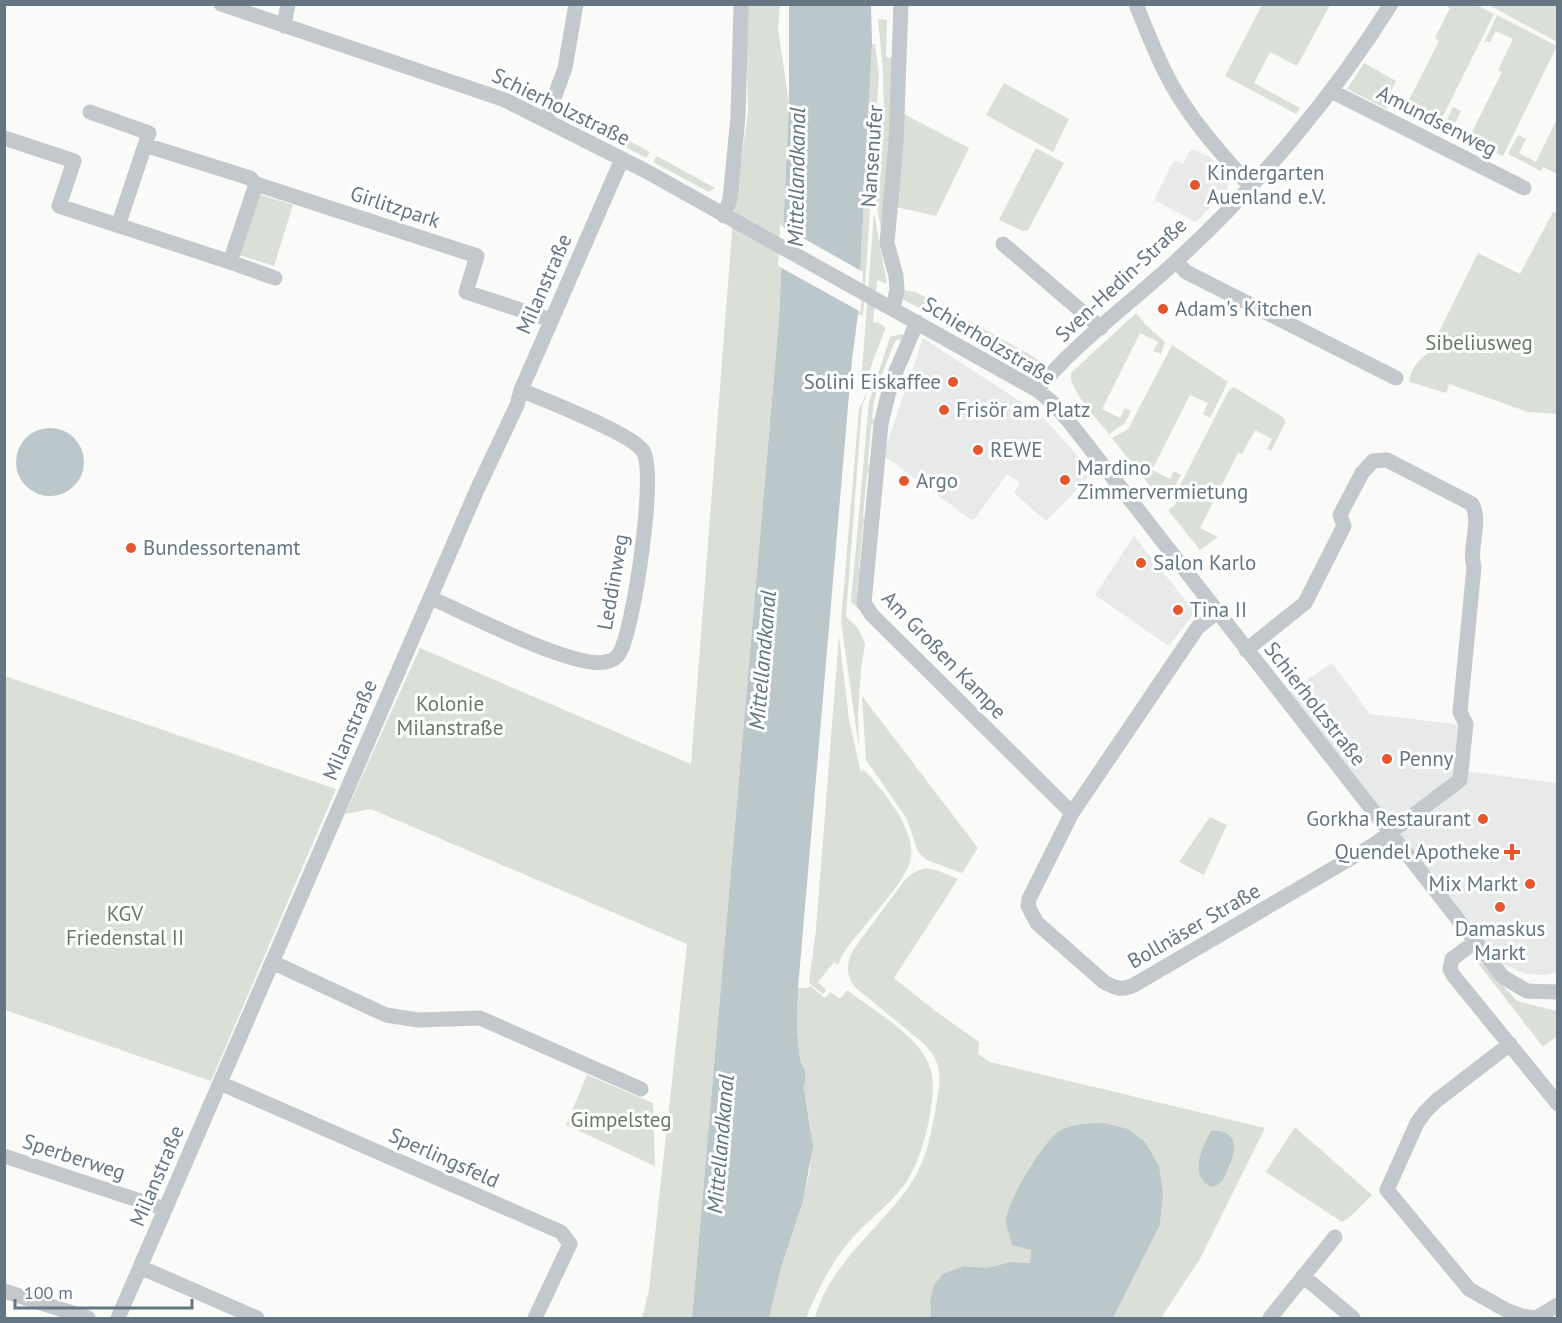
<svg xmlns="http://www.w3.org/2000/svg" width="1562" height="1323" viewBox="0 0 1562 1323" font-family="'PT Sans',sans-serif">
  <rect width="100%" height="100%" fill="#fafaf8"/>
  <path fill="#e8e9e9" d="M1191,149L1210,157L1224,173L1228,183L1227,190L1196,222L1154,200L1174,160L1183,164Z
    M923,338L1041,415L1093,473L1046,521L1014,493L1020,483L1007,474L973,521L883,455Z
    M1134,536L1195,612L1169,646L1095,595Z
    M1332,663L1370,714L1462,725L1457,770L1557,783V972L1546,975L1525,974L1503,964L1288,693Z"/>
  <path fill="#dadfd7" d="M745,5H780L778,29L789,103L779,319L692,1318H642L649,1290L687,944L371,809L345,814L420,648L691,764L733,219L748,112Z
    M1262,5H1330L1297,66L1270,52L1254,83L1300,108L1296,114L1225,76Z
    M1444,5H1477L1494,14L1439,124L1392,100L1387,109L1347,89L1364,63L1396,81L1390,93L1408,102L1439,41L1435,38L1450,8Z
    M1489,5H1557V42Z
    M1497,15L1557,46L1503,156L1443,127L1453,107L1461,111L1454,125L1471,134L1502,72L1498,70L1513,39L1496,31L1490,42L1487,41L1484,43Z
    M878,19L887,20L886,57L895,58L883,237L876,203L884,112L883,72Z
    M872,44H875L879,74L863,316L858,314Z
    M1004,83L1069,119L1053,152L986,115Z
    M558,103L650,152L646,158L556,110Z
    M902,113L969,148L936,216L896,207Z
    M1557,119V174L1543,167L1541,171L1508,154L1518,135L1526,139L1519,153L1536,162Z
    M1036,148L1064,163L1028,230L1023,231L999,220Z
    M657,156L715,188L709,192L653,162Z
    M258,194L293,205L274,266L239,255Z
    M1553,212L1558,214L1557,414L1528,412L1449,384L1446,393L1410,382L1409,380C1412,367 1419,360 1429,352L1478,253L1520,274Z
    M874,213L887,284L877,280L873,322L875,323L877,322L884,326L885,329L863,388L861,383Z
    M902,290L916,292L1027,353L1038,360L1033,369L902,299Z
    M1136,313L1145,324L1165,342L1161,354L1153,351L1158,342L1140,333L1102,409L1120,418L1125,408L1131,411L1125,423L1109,434C1098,420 1068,389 1071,373Z
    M901,334L904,335L903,339L896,340L893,346L879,382L874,401L872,418L875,421L871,426L868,465L870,471L867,474L863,516L866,522L863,525L859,568L862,573L859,576L857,592L860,595L861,609H859L851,602L869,402L890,337Z
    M1172,345L1228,382L1210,418L1203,414L1208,403L1190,395L1152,470L1170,479L1174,471L1181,475L1175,486L1158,496L1112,438L1128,429Z
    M870,386L862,406L846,616L859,630L865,644L861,669L858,713L859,749L841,621L859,409Z
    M1234,387L1284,418L1285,423L1271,451L1267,449L1272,439L1255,430L1242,454L1238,453L1200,528L1218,537L1200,550L1168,510L1176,504L1170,496L1178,489L1229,390Z
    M839,636L849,720L861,773L863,769C882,789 919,832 910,862C904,881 880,907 867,923C857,936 844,948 838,965L834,962L818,982L826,990L823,994L809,983L816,929Z
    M5,676L336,789L211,1081L5,1010Z
    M862,696L978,848L962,873L927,860L918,852L907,819L866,760Z
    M1210,817L1227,825L1204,875L1179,862Z
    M925,868L939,871L958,879L894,978L934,1010L979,1042L978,1054L990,1062L1265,1128L1200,1259L1161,1318H1113L1160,1225L1163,1194L1031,1250L1030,1263L1011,1262L986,1268L964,1266L934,1285L930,1299L931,1318H815C829,1265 877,1231 908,1188C926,1163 931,1136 936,1106C941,1080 944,1063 923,1043L856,988C846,977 846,963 853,950L904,881L913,873Z
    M1474,958L1484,965L1517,1001L1557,1011V1036L1543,1047Z
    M810,986L825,998L830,992L840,999L847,990C869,1007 906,1029 921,1051C926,1058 931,1067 932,1075C936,1105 922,1160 905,1184C888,1207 865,1222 848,1243C829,1266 817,1292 806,1318H769L781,1268L803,1201L810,1169L811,1129L804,1089L806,1074L800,1059L797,1030L798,988H808Z
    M587,1075L653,1103L655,1166L566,1125Z
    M1295,1127L1372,1195L1350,1217L1342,1222L1266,1172Z"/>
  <path fill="#bbc7cb" d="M789,5H871L872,44L858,314L852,360L798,988L797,1030L800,1059L806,1074L804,1089L813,1146L803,1201L781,1268L769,1318H692L779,319L789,103Z
    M16 462a34 34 0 1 1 68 0a34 34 0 1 1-68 0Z
    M1103,1123L1128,1129L1145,1142L1159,1166L1163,1194L1160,1225L1113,1318H931L930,1300L934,1285L943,1274L964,1266L986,1268L1011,1262L1030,1263L1031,1250L1012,1245C1011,1238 1007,1230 1006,1223C1005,1203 1043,1143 1058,1132C1071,1123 1089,1124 1103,1123Z
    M1211,1131C1236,1129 1238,1147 1229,1166C1227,1171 1224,1180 1220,1183C1218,1185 1214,1186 1211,1187C1189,1176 1201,1149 1211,1131Z"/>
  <path fill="#fafaf8" d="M780,225L863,272L861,312L778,266Z"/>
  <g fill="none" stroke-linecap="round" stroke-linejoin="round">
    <path stroke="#c3c8cc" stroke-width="15" d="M221,4L505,100L646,171L1037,390L1053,403L1067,419L1503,977L1527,991L1558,992
      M1136,4C1145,27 1154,50 1165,72C1186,115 1219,151 1250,186
      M284,26L288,4
      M1331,91L1524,188
      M90,112L149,133L145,145L250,178L256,184
      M546,120L565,68L576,4
      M4,138L74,161L59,206L230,262L256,184L477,256L466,292L551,320
      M724,216L730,199L738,117L741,4
      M118,226L145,145
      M1003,244L1101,328
      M1176,261L1186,272L1396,378
      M230,262L275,278
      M893,309L897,289L896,276L887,243L896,143L901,4
      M917,322L891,383L881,424L864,603L872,615L1072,813
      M1037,390C1075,343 1130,304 1174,263C1255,189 1333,97 1391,4
      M431,598C465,613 574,669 605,662C612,661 617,658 620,652C634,627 657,472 643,451C631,433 544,400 521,390
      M1217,612L1198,627L1072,813L1029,899L1028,906L1037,923L1104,982C1115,988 1122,991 1134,985L1375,844L1460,780L1466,724L1460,712L1474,567C1468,547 1482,523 1472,504L1387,460L1373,461L1362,473L1340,515L1344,526L1305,603L1246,650
      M1475,942L1452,959L1450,969L1453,975L1558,1104
      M272,962L386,1015L418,1020L480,1018L641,1089
      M1510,1044L1436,1101L1425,1112L1417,1123L1387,1190L1469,1289L1506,1310L1522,1316L1536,1318L1558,1305
      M220,1083L561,1232L570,1244L535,1318
      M4,1156L165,1209
      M140,1267L257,1318
      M1303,1276L1353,1318
      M4,1291L88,1318
      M118,1318L476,492L517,405L521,390L622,159
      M1270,1318L1335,1237"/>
  </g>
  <g fill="#e4572e" stroke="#fff" stroke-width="2">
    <circle cx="1195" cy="185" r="6"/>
    <circle cx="1163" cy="309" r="6"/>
    <circle cx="953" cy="382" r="6"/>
    <circle cx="944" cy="410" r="6"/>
    <circle cx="978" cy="450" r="6"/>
    <circle cx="1065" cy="480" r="6"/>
    <circle cx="904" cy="481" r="6"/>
    <circle cx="131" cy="548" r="6"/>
    <circle cx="1141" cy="563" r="6"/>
    <circle cx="1178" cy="610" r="6"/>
    <circle cx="1387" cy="759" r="6"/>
    <circle cx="1483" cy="819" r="6"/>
    <path d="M1509 843h6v6h6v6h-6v6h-6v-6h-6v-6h6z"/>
    <circle cx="1530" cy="884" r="6"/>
    <circle cx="1500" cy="907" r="6"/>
  </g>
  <g text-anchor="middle" stroke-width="6" stroke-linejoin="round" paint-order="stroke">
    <g font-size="21" fill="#657683" stroke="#fff">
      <text transform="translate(561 107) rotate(26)" y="7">Schierholzstraße</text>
      <text transform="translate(1437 121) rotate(27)" y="7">Amundsenweg</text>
      <text transform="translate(872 156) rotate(-86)" y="7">Nansenufer</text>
      <text transform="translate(395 207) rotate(18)" y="7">Girlitzpark</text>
      <text transform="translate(1121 280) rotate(-43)" y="7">Sven-Hedin-Straße</text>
      <text transform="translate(544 284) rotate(-66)" y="7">Milanstraße</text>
      <text transform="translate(989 341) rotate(31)" y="7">Schierholzstraße</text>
      <text transform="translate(613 582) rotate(-80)" y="7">Leddinweg</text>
      <text transform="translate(944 655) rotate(46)" y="7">Am Großen Kampe</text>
      <text transform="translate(1315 704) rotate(52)" y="7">Schierholzstraße</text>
      <text transform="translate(350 730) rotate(-67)" y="7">Milanstraße</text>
      <text transform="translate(1194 926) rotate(-30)" y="7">Bollnäser Straße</text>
      <text transform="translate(74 1157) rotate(18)" y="7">Sperberweg</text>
      <text transform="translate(444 1158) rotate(24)" y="7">Sperlingsfeld</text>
      <text transform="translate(157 1176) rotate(-67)" y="7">Milanstraße</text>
    </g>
    <g font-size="21" fill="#657683" stroke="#fff" text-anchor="start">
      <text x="1207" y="180">Kindergarten<tspan x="1207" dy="24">Auenland e.V.</tspan></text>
      <text x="1175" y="316">Adam's Kitchen</text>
      <text x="941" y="389" text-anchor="end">Solini Eiskaffee</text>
      <text x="956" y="417">Frisör am Platz</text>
      <text x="990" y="457">REWE</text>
      <text x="1077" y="475">Mardino<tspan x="1077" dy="24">Zimmervermietung</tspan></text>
      <text x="916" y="488">Argo</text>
      <text x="143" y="555">Bundessortenamt</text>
      <text x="1153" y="570">Salon Karlo</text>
      <text x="1190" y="617">Tina II</text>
      <text x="1399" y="766">Penny</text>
      <text x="1471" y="826" text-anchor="end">Gorkha Restaurant</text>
      <text x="1500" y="859" text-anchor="end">Quendel Apotheke</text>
      <text x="1518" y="891" text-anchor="end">Mix Markt</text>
      <text x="1500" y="936" text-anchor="middle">Damaskus<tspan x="1500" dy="24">Markt</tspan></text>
    </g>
    <g font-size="21" fill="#687a64" stroke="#fff">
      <text x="1479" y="350">Sibeliusweg</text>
      <text x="450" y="711">Kolonie<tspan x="450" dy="24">Milanstraße</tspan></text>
      <text x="125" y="921">KGV<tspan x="125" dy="24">Friedenstal II</tspan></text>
      <text x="621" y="1127">Gimpelsteg</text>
    </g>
    <g font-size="22" font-style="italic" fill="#60757c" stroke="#fff">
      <text transform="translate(796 177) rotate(-89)" y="8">Mittellandkanal</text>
      <text transform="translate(762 660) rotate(-85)" y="8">Mittellandkanal</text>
      <text transform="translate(720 1144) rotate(-85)" y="8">Mittellandkanal</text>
    </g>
  </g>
  <rect width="1562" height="1323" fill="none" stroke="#657683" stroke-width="12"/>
  <path d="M15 1299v9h177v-9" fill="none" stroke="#657683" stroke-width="3"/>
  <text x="24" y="1299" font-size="18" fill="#657683" stroke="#ffffff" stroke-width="4.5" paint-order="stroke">100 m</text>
</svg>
